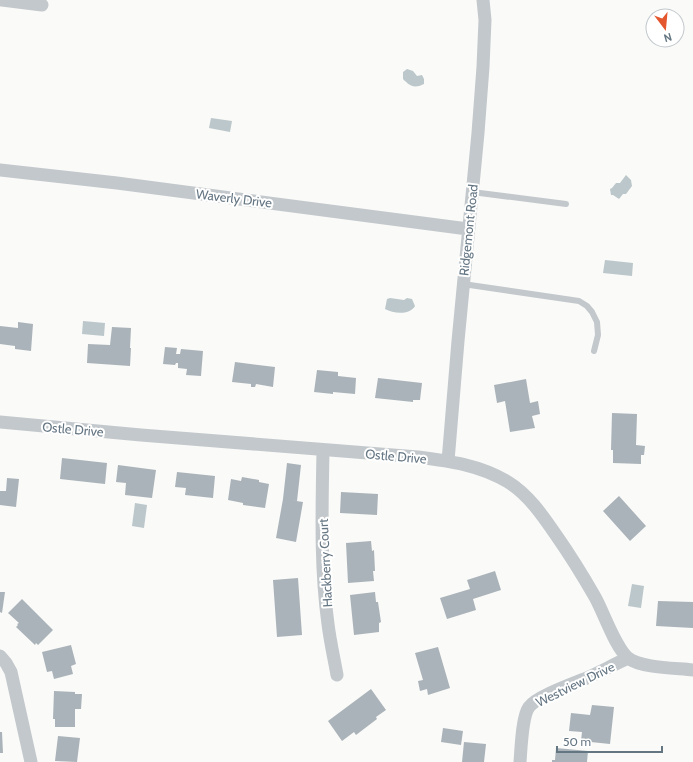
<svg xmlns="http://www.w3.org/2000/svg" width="693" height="762" viewBox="0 0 693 762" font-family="Cabin,sans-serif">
  <rect width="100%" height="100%" fill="#fafaf8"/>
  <path fill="#bbc7cb" d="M407,69L413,71L417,76L422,75L424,79V84C414,89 410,86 403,79V72Z
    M211,118L232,121L230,132L209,128Z
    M626,175L631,180L632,186L626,194H623L619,199L613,195H611L610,189L612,188L616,183H620Z
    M605,260L633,263L632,276L603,273Z
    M390,298L404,300L407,298L412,299L415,306C410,315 394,314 385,309L387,299Z
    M83,321L105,323L104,336L82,334Z
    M135,503L147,505L144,528L132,526Z
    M632,584L644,586L641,608L628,606Z"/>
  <path fill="#aab3b9" d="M18,322L33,324L31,351L15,349V346L0,344V326L18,328Z
    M112,327L131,328L130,348H131L130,366L87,363L88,344L110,345Z
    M165,347L177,348L176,354H180L181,349L203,351L201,376L186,375L187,369L178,368V363H176L175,365L163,364Z
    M235,362L275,367L273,387L256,384L255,387H251V384L232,382Z
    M317,370L338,372V376L356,378L355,394L333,392V394L314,392Z
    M378,378L422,383L420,400H413V402L375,398Z
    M526,379L530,403L538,401L540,414L532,416L535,428L510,432L505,401L497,403L494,385Z
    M612,413L637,414L636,445L645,446L644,455H641V464L613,463V450H611Z
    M62,458L107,463L105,484L60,479Z
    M287,463L301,465L297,501L290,500L303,502L296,542L276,538L283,499Z
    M118,465L156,470L152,498L125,495L126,483L116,482Z
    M177,472L215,476L213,498L185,495L186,488L175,487Z
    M242,477L259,480V482L269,484L265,508L243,505V503L228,500L231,479L241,481Z
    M7,478L19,479L16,507L0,505V491H6Z
    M341,492L378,494L377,515L340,513Z
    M619,496L646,526L630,541L603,511Z
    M371,541L372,551L374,550L375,571H373L374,581L348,583L346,543Z
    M495,571L501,590L473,599L476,610L447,619L440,598L470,589L467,580Z
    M298,578L302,635L277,637L273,580Z
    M0,592H5L2,613L0,612Z
    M375,592L376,602H378L381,622L379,623V632L354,635L350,595Z
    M22,599L53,630L38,645L36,643L35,645L16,627L18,625L17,624L19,623L8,613Z
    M658,601L693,602V628L656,626Z
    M71,645L76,664L71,666L73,674L54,679L52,671L47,672L42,652Z
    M438,647L450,688L428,695L427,689L420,691L418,681L423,680L415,653Z
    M371,689L386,710L376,717L377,719L356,735L354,732L342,741L328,721Z
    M54,691L75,692V694H82L81,709H75V727H55V719H53Z
    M592,705L614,707L610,744L581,741L582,732L569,731L571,713L590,715Z
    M443,728L463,731L461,745L441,742Z
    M0,732H2L3,753H0Z
    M58,736L80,738L77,762L55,761Z
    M464,742L486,744L484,762H462Z
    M556,748L588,751L587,762H552V760H555Z"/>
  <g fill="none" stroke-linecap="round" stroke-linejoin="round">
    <path stroke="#c3c8cc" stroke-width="6" d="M472,192L566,204
      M463,284L579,301L587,306L592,312L597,322L598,335L594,351"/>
    <path stroke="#c3c8cc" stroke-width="13" d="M2,0L42,5
      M0,170L117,183L468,229
      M0,422L141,435L418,457C449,461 480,465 508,482C528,494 543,516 556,535C570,555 583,576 595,597C604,613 615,647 628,658C641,668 676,668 693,670
      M323,450C322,508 320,567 328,624C330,641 334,658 337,675
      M448,461L458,341L478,133L483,67L485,20L483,0
      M0,656L6,663L11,672L31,762
      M520,762C521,750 522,716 529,707C537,696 575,683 589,677C602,671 615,664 628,658"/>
  </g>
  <g text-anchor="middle" stroke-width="4" stroke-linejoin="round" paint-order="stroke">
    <g font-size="13" fill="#657683" stroke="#fff">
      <text transform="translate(234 198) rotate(7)" y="5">Waverly Drive</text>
      <text transform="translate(468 230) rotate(-84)" y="5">Ridgemont Road</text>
      <text transform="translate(73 429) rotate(5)" y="5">Ostle Drive</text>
      <text transform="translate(396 456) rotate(5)" y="5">Ostle Drive</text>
      <text transform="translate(325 563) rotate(-93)" y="5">Hackberry Court</text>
      <text transform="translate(575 684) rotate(-26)" y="5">Westview Drive</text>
    </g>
  </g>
  <g transform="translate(665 28) rotate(164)"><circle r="19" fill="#ffffff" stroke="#c1c8cd"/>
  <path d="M0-3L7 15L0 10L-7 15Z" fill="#e4572e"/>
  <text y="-6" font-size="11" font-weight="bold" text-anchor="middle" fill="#657683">N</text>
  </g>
  <path d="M557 746v6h105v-6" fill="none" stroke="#657683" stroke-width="2"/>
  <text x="563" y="746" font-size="12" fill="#657683" stroke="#ffffff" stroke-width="3" paint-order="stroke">50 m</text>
</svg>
